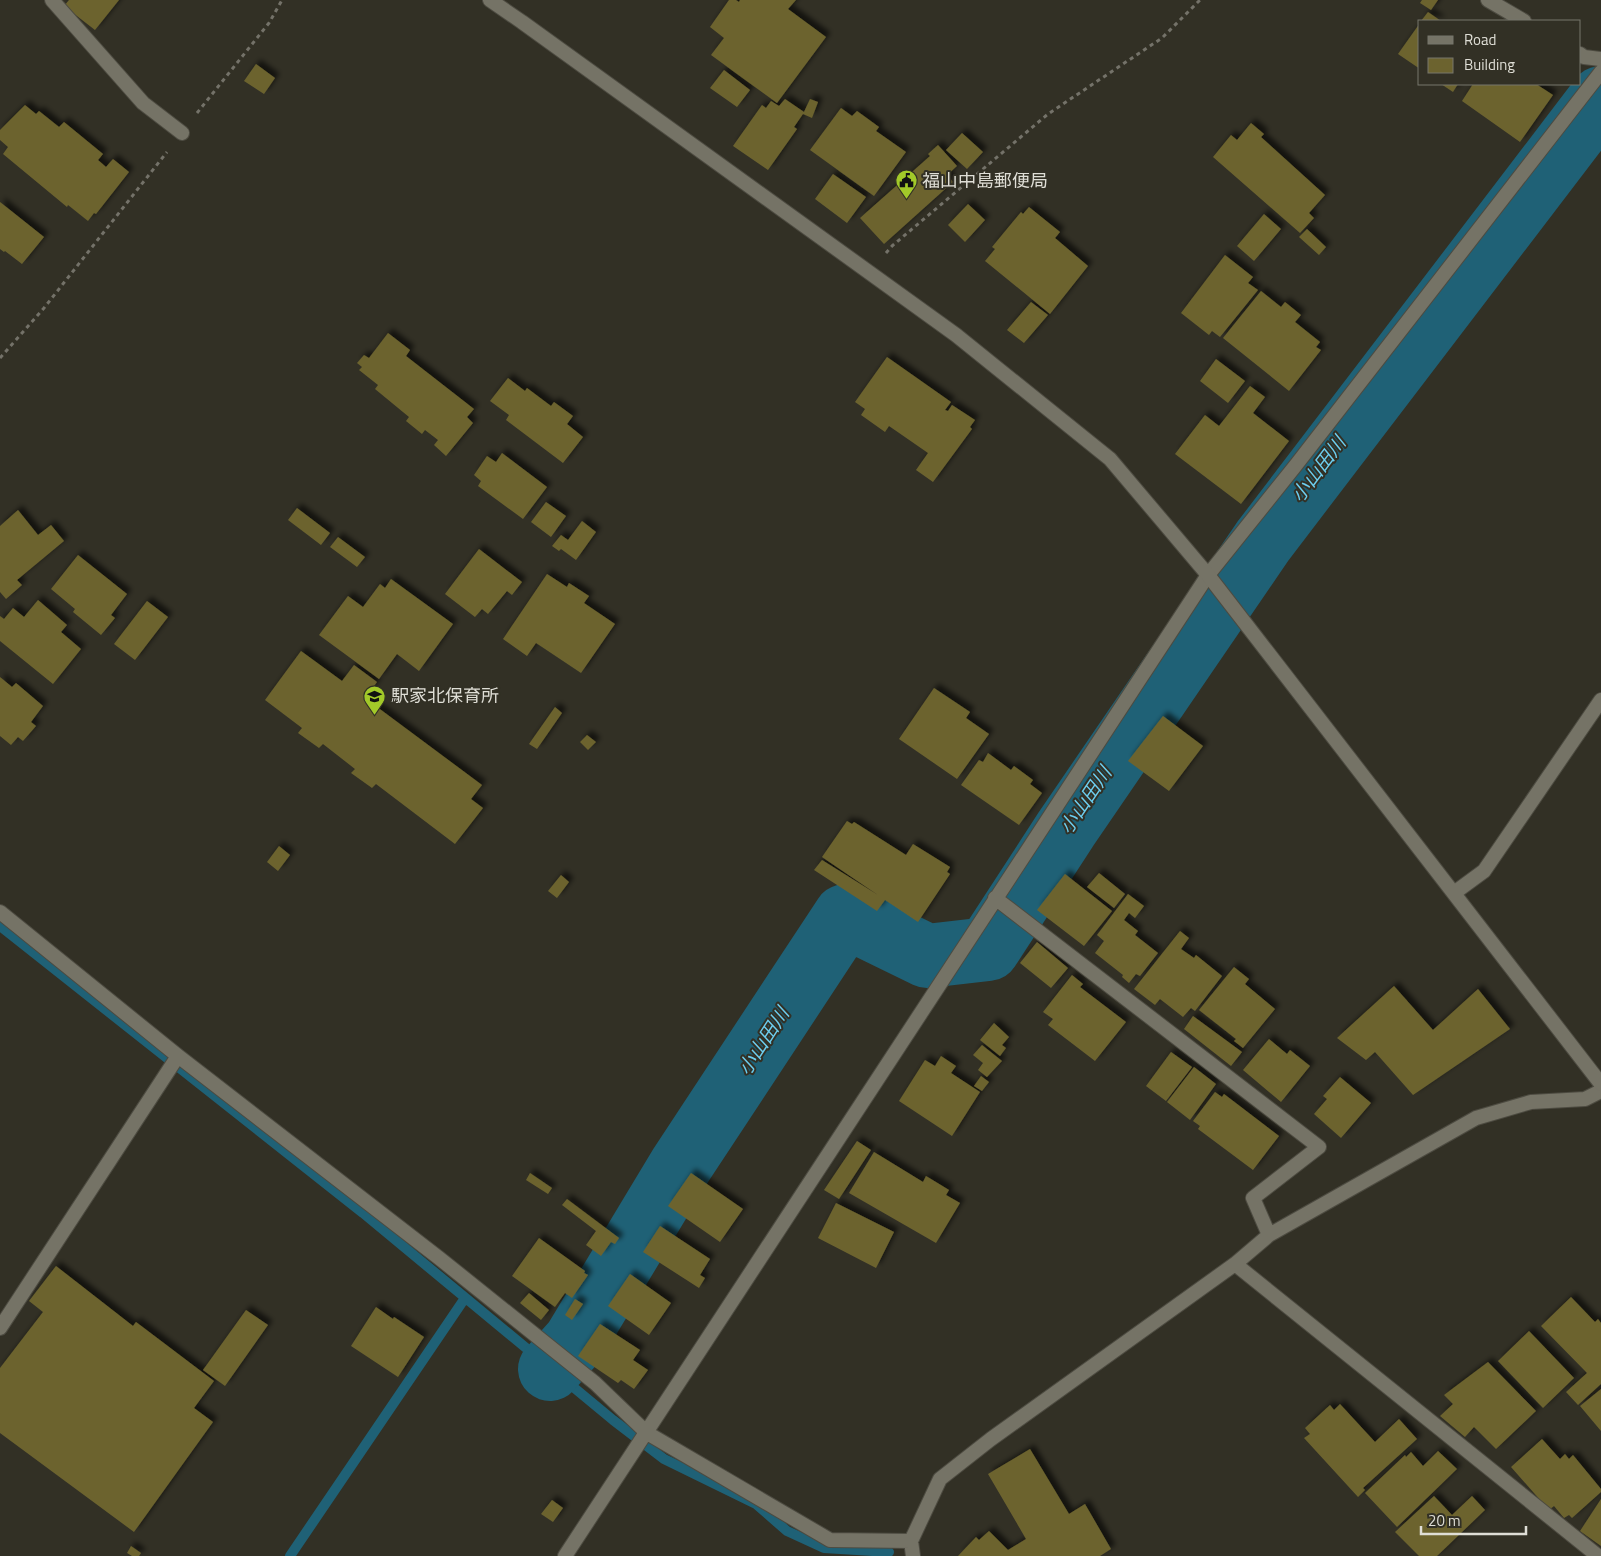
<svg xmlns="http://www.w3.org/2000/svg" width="1601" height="1556" viewBox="0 0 1601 1556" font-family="'Titillium Web','Noto Sans JP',sans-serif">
  <defs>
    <filter id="shadow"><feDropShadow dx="4.5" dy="-4.5" stdDeviation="2.5" flood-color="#0009"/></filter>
  </defs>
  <rect width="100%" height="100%" fill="#323025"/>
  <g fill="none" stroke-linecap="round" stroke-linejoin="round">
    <path stroke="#1f6176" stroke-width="10" d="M0,926L363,1213L613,1420L664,1459L756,1504L787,1531L824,1548L889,1552
      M290,1556L465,1298"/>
    <path stroke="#1f6176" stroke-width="64" d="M550,1369L575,1341L681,1165L845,916L927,956L988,949L1066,829L1263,541L1601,98"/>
  </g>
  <path fill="#6c632f" filter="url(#shadow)" d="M69,0H119L95,30L64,6Z
    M729,0H736L739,2L740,0H796L788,9L826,37L777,103L711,55L724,38L710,27Z
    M1422,0H1438L1431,10L1420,3Z
    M1428,12L1441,21H1421Z
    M1420,23V69L1398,54Z
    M256,64L275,78L264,94L244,81Z
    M724,70L750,90L737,107L710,88Z
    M1441,84H1458L1453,92Z
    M1473,84H1536L1553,95L1520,142L1462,101Z
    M785,99L804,112L810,99L818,102L812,118L803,114L794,127L797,129L768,170L733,146L762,105L766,108L771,101L779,106Z
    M25,105L36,114L39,111L59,127L64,122L103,154L98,160L106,167L113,159L129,172L96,214L94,213L88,221L68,205L67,207L3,154L8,147L0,140V130Z
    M841,108L852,116L857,111L879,127L876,131L906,152L874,196L810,150Z
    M1251,123L1264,134L1261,137L1325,195L1309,213L1314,218L1300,233L1213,157L1231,135L1237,140Z
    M962,133L983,152L967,169L946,150Z
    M938,145L957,166L947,175L953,182L884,244L860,218L930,156L928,154Z
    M833,174L866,197L847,223L815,199Z
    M0,202L44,237L22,264L5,251L4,252L0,249Z
    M968,204L985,220L965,242L948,225Z
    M1029,207L1060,232L1055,238L1088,266L1050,314L985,261L995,249L992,247L1021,212L1023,214Z
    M1264,214L1281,229L1254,261L1237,246Z
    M1307,229L1326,247L1319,255L1299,237Z
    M1225,255L1253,277L1248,283L1258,290L1220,337L1212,331L1209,335L1181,313Z
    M1261,291L1281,307L1285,302L1301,315L1295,322L1320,342L1316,347L1321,350L1289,391L1223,338Z
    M1031,302L1048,315L1024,343L1007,330Z
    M388,333L410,350L406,356L474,409L467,417L473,423L446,456L434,445L438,440L425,430L422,434L406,421L409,417L375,389L378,385L359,370L362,367L357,363L364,355L369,358Z
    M887,357L951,402L945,410L948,411L952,405L975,420L970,427L972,429L933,482L916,470L928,453L889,426L885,432L861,415L865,409L855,402Z
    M1216,359L1245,381L1228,403L1200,381Z
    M508,378L525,391L527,388L551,406L554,402L573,416L567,424L583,437L563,463L506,420L509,415L490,401Z
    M1250,386L1265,397L1253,413L1289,441L1241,504L1175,454L1205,415L1219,426Z
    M502,453L547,487L523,519L478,486L481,481L474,475L487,456L496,462Z
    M546,502L566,516L551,537L531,522Z
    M297,508L330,533L321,545L288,520Z
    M18,510L38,535L51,525L64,541L17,580L22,585L6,599L0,592V526Z
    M582,521L596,532L576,560L561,549L559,551L552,546L561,535L568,540Z
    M338,537L365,557L357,567L330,547Z
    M479,549L522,582L512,595L507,591L488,614L482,609L475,617L445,594Z
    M78,555L127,594L111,615L115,618L101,635L73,612L75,609L51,589Z
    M547,574L567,587L569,583L589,596L584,603L615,624L581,673L536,643L527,656L503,639Z
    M391,579L453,624L419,671L397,654L379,679L319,635L348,596L363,607L380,584L385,588Z
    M38,600L67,625L61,632L81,649L53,684L0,641V616L4,619L13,608L24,617Z
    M147,601L168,617L135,660L114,644Z
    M301,651L342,681L354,665L377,682L365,698L482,785L471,799L483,808L455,844L376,784L372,788L351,773L355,769L323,744L319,748L298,733L302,728L265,700Z
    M0,677L12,687L16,683L43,706L31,722L36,726L23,741L18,737L11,745L0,736Z
    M934,688L970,712L966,718L989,734L957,779L899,739Z
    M555,707L562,713L537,749L529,744Z
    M1163,716L1203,746L1169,791L1128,761Z
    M587,735L596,742L588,750L580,742Z
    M988,753L1011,770L1014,766L1033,780L1030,784L1042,793L1019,825L961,785L979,760L983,762Z
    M847,821L852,824L854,822L906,855L913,844L950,867L947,872L950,874L918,922L885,900L877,911L814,870L822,860L878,895L822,857Z
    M279,846L290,855L278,871L267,862Z
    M1099,873L1125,894L1114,908L1087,887Z
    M1065,874L1112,911L1084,946L1037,910Z
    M561,875L569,882L557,898L548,891Z
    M1128,894L1144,906L1135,918L1129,913L1124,920L1138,931L1135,935L1158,953L1140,976L1136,974L1129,983L1122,977L1123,975L1095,953L1104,941L1097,935Z
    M1180,931L1189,938L1181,949L1194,958L1196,955L1222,976L1195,1011L1191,1008L1183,1017L1160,999L1155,1005L1134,989Z
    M1037,942L1068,968L1051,988L1020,963Z
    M1234,967L1249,979L1245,984L1275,1009L1243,1048L1234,1041L1236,1039L1199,1010Z
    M1072,975L1083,984L1080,987L1126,1022L1095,1061L1048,1025L1053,1019L1043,1012Z
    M1394,986L1433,1030L1478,989L1510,1029L1413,1095L1375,1052L1366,1060L1337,1038Z
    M1193,1016L1242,1052L1231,1066L1184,1029Z
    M994,1023L1009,1037L1002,1045L1006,1048L1000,1056L980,1040Z
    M1269,1039L1287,1054L1290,1050L1310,1066L1281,1102L1243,1070Z
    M982,1045L1002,1061L987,1077L978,1070L983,1063L973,1055Z
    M1171,1052L1192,1067L1166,1101L1146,1086Z
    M941,1056L956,1066L951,1073L980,1092L952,1136L899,1101L925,1060L935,1066Z
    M1194,1067L1216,1084L1190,1120L1167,1102Z
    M981,1076L989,1082L982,1091L974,1086Z
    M1340,1077L1371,1103L1341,1138L1314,1114L1327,1099L1323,1096Z
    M1215,1092L1222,1097L1224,1094L1279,1136L1253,1170L1198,1129L1200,1126L1193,1121Z
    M857,1141L871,1150L839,1199L824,1190Z
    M874,1152L923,1182L926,1176L949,1190L946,1195L960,1203L936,1243L849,1193Z
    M530,1173L552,1188L548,1194L526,1180Z
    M691,1173L743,1209L720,1242L668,1206Z
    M567,1199L619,1238L615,1244L611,1242L601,1256L586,1245L596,1231L562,1205Z
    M836,1203L894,1232L876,1268L818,1238Z
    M660,1226L710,1259L700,1275L705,1278L699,1288L643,1252Z
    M539,1238L585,1271L584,1273L588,1275L572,1298L565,1293L555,1307L512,1276Z
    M56,1266L133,1326L136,1322L214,1381L194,1408L213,1422L134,1532L0,1433V1368L43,1312L29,1301Z
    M630,1274L671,1303L649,1335L608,1306Z
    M529,1293L549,1310L541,1320L520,1303Z
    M1571,1297L1595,1322L1598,1319L1601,1323V1384L1578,1405L1566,1392L1587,1373L1541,1326Z
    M575,1299L583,1304L572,1320L565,1315Z
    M376,1307L393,1319L394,1317L424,1337L398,1377L351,1346Z
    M246,1310L268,1325L225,1386L203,1370Z
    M600,1324L640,1350L633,1360L648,1370L634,1389L621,1380L618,1383L578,1356Z
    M1529,1331L1574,1378L1543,1408L1498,1361Z
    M1488,1362L1536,1411L1496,1449L1474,1427L1465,1437L1440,1416L1453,1404L1444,1395Z
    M1601,1389V1431L1580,1406Z
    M1340,1404L1375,1442L1399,1419L1417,1439L1363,1488L1365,1490L1358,1497L1304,1438L1310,1434L1305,1428L1330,1405L1334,1410Z
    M1542,1439L1560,1459L1565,1454L1569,1459L1573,1455L1601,1489V1492L1572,1518L1569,1515L1564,1518L1554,1506L1549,1510L1511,1467Z
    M1030,1449L1069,1514L1085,1504L1111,1549L1100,1556H958L976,1537L979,1540L989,1531L1008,1550L1026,1539L988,1474Z
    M1438,1451L1457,1469L1397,1527L1365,1493L1405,1455L1406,1457L1411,1452L1423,1466Z
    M1434,1496L1452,1515L1472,1496L1485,1510L1437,1556H1419L1395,1532Z
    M1601,1499V1546L1580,1531Z
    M552,1500L563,1508L553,1522L541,1514Z
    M131,1546L141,1553L139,1556H132L127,1553Z"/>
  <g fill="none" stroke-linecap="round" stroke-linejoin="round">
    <defs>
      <path id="minor" d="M52,0L143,103L182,133
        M1488,0L1524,21
        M1580,54L1584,57L1601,59
        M995,898L1319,1147L1253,1198L1269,1235
        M0,912L178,1056L439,1258L595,1383L647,1433L830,1540L911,1541
        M1235,1264L1598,1556
        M0,1328L178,1056
        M565,1556L1208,575L1296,465L1601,72
        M913,1556L911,1541L940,1479L991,1439L1235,1264L1269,1235L1476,1118L1531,1102L1585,1099L1601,1091"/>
      <path id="tertiary" d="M490,0L522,22L956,335L1110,459L1208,575L1601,1084
        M1454,893L1484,871L1601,700"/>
    </defs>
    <use href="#minor" stroke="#4d4b41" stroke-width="16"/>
    <use href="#tertiary" stroke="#4d4b41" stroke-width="16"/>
    <path stroke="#747269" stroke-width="3" stroke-dasharray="4 4" stroke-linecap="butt" d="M197,113L269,23L282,0
      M886,253L892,246L1048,114L1162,38L1200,0
      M0,358L44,308L167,152"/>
    <use href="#minor" stroke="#757366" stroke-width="14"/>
    <use href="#tertiary" stroke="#757366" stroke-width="14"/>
  </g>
  <defs>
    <symbol id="civic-pin" viewBox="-11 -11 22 30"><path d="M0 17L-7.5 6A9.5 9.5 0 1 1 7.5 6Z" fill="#a2c929" stroke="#323025"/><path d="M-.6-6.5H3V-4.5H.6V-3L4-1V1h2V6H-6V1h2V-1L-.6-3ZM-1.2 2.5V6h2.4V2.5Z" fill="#111"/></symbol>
    <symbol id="school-pin" viewBox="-11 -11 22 30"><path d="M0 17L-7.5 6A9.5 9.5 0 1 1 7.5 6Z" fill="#a2c929" stroke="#323025"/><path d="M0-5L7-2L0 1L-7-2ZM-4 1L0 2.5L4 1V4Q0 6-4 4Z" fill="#111"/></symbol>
  </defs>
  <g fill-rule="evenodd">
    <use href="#civic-pin" x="894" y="168" width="25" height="34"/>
    <use href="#school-pin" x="362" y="684" width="25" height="34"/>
  </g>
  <g text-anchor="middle" stroke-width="4" stroke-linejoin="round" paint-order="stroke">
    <g font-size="18" fill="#dfded6" stroke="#323025" text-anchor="start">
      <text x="922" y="187">福山中島郵便局</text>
      <text x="391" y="702">駅家北保育所</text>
    </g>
    <g font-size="19" font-style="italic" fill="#6dceef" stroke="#323025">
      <text transform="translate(1318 469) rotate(-53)" y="7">小山田川</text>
      <text transform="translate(1085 800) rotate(-56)" y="7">小山田川</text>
      <text transform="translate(763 1041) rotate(-57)" y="7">小山田川</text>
    </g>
  </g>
  <rect x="1418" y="20" width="162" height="65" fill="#323025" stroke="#77766c"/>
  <rect x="1428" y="36" width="25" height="8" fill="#757366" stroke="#77766c"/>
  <text x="1464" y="45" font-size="15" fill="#dfded6">Road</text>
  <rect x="1428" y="58" width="25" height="15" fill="#6c632f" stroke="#77766c"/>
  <text x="1464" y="70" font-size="15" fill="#dfded6">Building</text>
  <path d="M1421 1526v8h105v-8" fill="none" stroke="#dfded6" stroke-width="2.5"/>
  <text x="1428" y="1526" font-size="15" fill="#dfded6" stroke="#323025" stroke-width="4" paint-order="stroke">20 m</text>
</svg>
